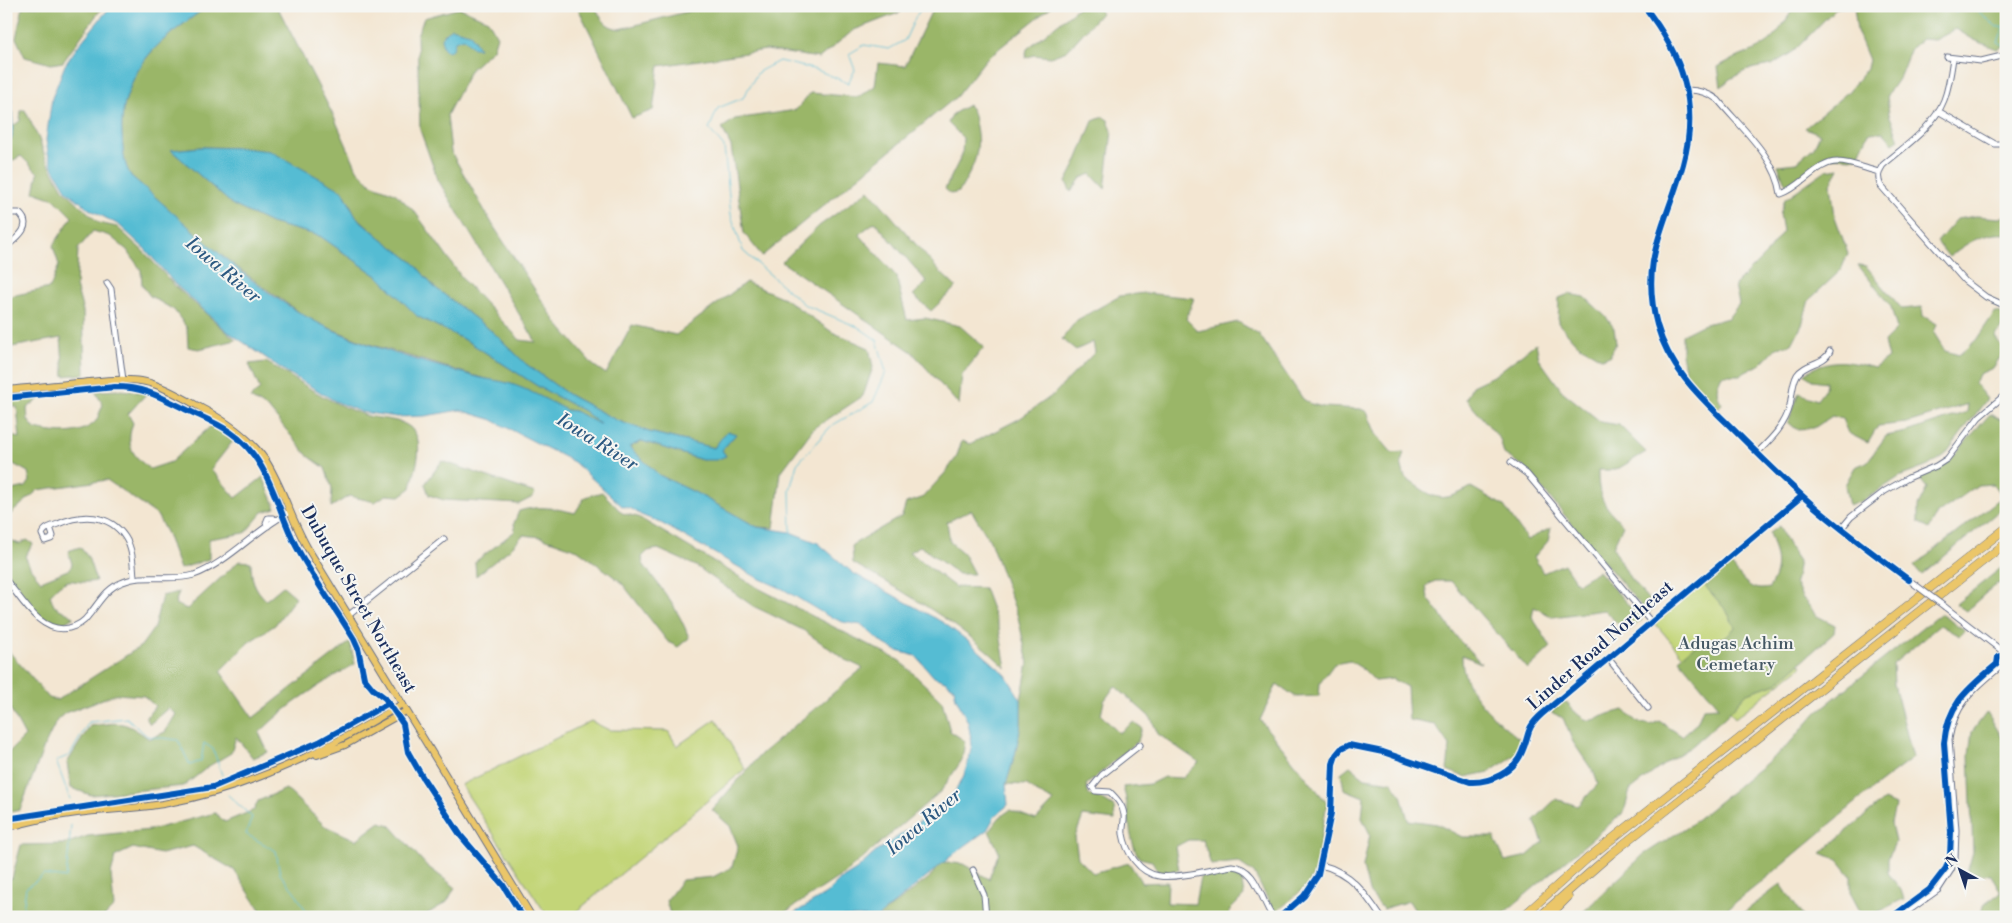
<svg xmlns="http://www.w3.org/2000/svg" width="2012" height="923" viewBox="0 0 2012 923" font-family="'Libre Bodoni',serif">
  <rect width="100%" height="100%" fill="#f6f6f2"/>
  <filter id="ink" filterUnits="userSpaceOnUse"><feTurbulence type="fractalNoise" baseFrequency=".02" numOctaves="2"/><feDisplacementMap in="SourceGraphic" scale="10" xChannelSelector="R" yChannelSelector="G"/><feConvolveMatrix kernelMatrix="1 2 1 2 8 2 1 2 1" color-interpolation-filters="sRGB"/></filter>
  <filter id="wash" filterUnits="userSpaceOnUse"><feTurbulence type="fractalNoise" baseFrequency=".0096" numOctaves="4" result="noise"/><feDisplacementMap in="SourceGraphic" scale="20" xChannelSelector="R" yChannelSelector="G"/><feGaussianBlur stdDeviation="1.12" result="paint"/><feColorMatrix in="noise" values="0 0 0 0 0 0 0 0 0 0 0 0 0 0 0 0 0 1.4 0 .05"/><feComposite in="paint" operator="in"/></filter>
  <g filter="url(#wash)">
    <rect width="100%" height="100%" fill="#f3e6d2"/>
    <path fill="#c3d578" stroke="#6f826b" d="M1720,569L1802,666L1735,718L1655,623Z
      M716,719L745,769L570,917H548L461,785L591,721L609,730L668,731L677,746Z"/>
    <path fill="#9ab668" stroke="#5a7263" d="M23,6H106L98,13L63,62L51,64L25,57L16,38Z
      M207,6H277L334,117L357,169L371,184L395,193L415,212L465,282L520,340L536,342L438,180L420,130L417,35L424,18L460,8L488,20L497,36L493,49L471,69L447,115L451,152L494,227L556,322L593,365L606,374L632,325L676,335L746,282L784,298L832,332L869,348L873,367L863,396L813,429L781,472L774,528L757,527L696,493L659,475L629,447L642,441L702,460L726,456L722,450L736,434L727,432L714,448L649,432L616,420L569,395L526,364L494,333L433,286L414,263L381,238L356,216L343,191L242,148L201,147L171,150L233,205L271,223L320,236L380,278L417,316L469,342L539,387L584,411L604,427L575,411L566,410L511,384L482,378L366,343L310,320L262,286L218,253L131,176C123,163 123,150 122,135C121,121 123,106 128,93C143,48 172,34 207,6Z
      M577,6H595C601,19 605,27 620,29L709,6L748,8L751,6H905L901,12L854,30L819,58L766,50L659,66L653,110L632,118Z
      M934,6H1052L986,59L956,97L762,256L744,233L731,146L722,128L735,119L796,110L810,93L858,97L875,86L878,63L905,66Z
      M1080,6H1099L1101,13L1067,51L1050,57L1034,55L1025,58L1027,49Z
      M1795,6H1847L1836,8L1794,51L1772,65L1749,69L1730,79L1721,87L1718,67C1733,57 1751,54 1765,44C1776,38 1788,17 1795,6Z
      M1849,6H2006V45L1997,49L1974,40L1956,29L1935,40L1922,39L1911,48L1900,76L1887,95L1889,114L1899,139L1893,143L1883,132L1869,133L1857,158L1827,157L1790,187L1784,181L1778,165L1796,163L1814,147L1820,134L1805,128L1848,92L1867,68L1869,60L1857,31L1854,7Z
      M968,105C973,110 974,114 975,122C982,152 974,166 959,192L951,194L945,189L962,155L963,138L948,123L953,114Z
      M21,110H25L39,139L46,159L63,189L99,223L117,227L144,252L176,287L236,340L199,349L188,347L187,328L174,310L150,296L142,285L141,270L127,250L110,236L93,231L78,249L76,286L83,311L85,374L64,376L61,338L6,348V297L50,288L59,265L53,246L72,217L54,199L34,192L38,173L21,156L10,162L6,168V147L12,138L13,126L20,121Z
      M1103,117L1108,120L1112,131L1105,189L1091,174L1081,178L1071,192L1066,182L1076,163L1093,121Z
      M1839,168L1831,184L1835,217L1848,253L1841,270L1809,300L1802,325L1792,344L1777,347L1761,364L1740,375H1722C1716,386 1715,393 1722,404L1717,409L1686,374L1682,354V335L1702,325L1728,318L1739,304L1735,285L1766,254L1783,231L1780,214L1785,199L1826,170Z
      M869,190L939,271L956,287L931,311L913,295L927,282L875,222L859,234L896,276L907,320L925,318L960,326L984,347L962,375L959,405L912,352L782,262L819,226Z
      M2006,215V234C1984,232 1966,243 1949,257L1937,242L1957,219L1976,216L1999,218Z
      M1858,265L1866,266L1902,309L1922,307L1923,316L1937,324L1934,333L1945,351L1959,355L1976,340L1995,312L2006,314V321L1995,337L2005,350L1993,368L1979,374L1975,384L1987,399L1945,455L1928,466L1899,477L1866,499L1849,506L1845,485L1855,467L1867,462L1886,436L1907,432L1967,412L1968,404L1907,423L1878,426L1868,443L1848,433L1842,419L1832,416L1814,428L1796,429L1788,422L1799,393L1817,400L1825,389L1826,382L1812,380L1804,374C1829,357 1846,360 1874,368L1888,358L1884,342L1897,329L1891,307Z
      M1144,293L1194,298L1186,319L1198,331L1238,322L1259,334L1303,399L1311,404L1323,407L1361,409L1367,412L1376,434L1392,453L1404,452L1401,463L1405,478C1434,497 1438,506 1471,487L1504,506L1527,540L1551,528L1548,541L1534,557L1543,573L1564,564L1577,584L1598,571L1642,620L1626,632L1604,610L1553,617L1534,607L1532,617L1551,647L1528,669L1451,581H1435L1426,586L1428,598L1459,640L1481,663L1462,655C1461,694 1496,719 1522,741L1514,756L1489,772L1465,777L1447,770L1450,746L1435,725L1409,720L1407,687L1392,679L1375,681L1363,669L1350,661L1334,664L1320,683L1319,696L1296,697L1277,684L1260,720L1327,803L1315,872L1308,885L1275,913L1254,873L1238,862L1211,865L1203,840H1188L1175,847L1179,870L1159,873L1152,861L1139,858C1126,835 1131,811 1123,787L1150,784L1164,777L1183,778L1199,762L1158,734L1151,718L1115,686L1104,701L1101,715L1119,733L1134,722L1142,728L1138,741L1086,785L1089,795L1101,799L1114,807L1115,820L1083,816L1075,837L1078,858L1093,873L1129,863L1142,883L1168,882L1167,903L1195,904L1200,877L1230,872L1241,874L1244,896L1229,911L1231,917H878L929,878L942,862L963,864L989,879L999,852L989,831L1000,817L1010,810L1036,820L1054,801L1036,792L1027,785L1006,784L1015,755L1021,724V700L1028,663L1018,617L990,541L971,510L947,522L950,542L963,553L974,574H958L920,546L909,552L955,587L984,588L999,628L1006,668C961,624 907,594 853,563L852,545L902,516L906,503L922,498L945,473L956,458L962,441L970,444L1019,419L1053,395L1095,352L1093,342L1076,350L1062,339L1077,320L1120,296Z
      M1569,294L1585,297L1606,317L1614,328L1616,343L1610,356L1601,358L1577,344L1558,323L1559,298Z
      M1536,343L1539,359L1562,391L1601,422L1619,425L1646,452L1616,470H1598C1598,499 1603,504 1623,525L1613,547L1630,578L1654,606L1648,614L1523,466L1504,454L1500,439L1466,399L1472,386L1495,375Z
      M266,362C299,381 331,405 368,416C384,420 408,418 416,435C423,450 414,473 411,488L400,496L386,495L375,502L349,496L331,507L332,488L325,468L307,455L269,409L250,398L260,389L249,364Z
      M121,390L147,393L128,414L133,423C125,446 132,455 150,469L171,462L212,425L233,441L211,469L236,498L263,477L276,508L263,512L245,533L209,539V559L180,569L167,534L157,515L107,480L38,490L6,518V489L11,490L26,487L30,481L28,472L6,460V435L20,438L17,407L6,406V400L42,397L27,408L28,420L35,429C54,433 77,437 94,423C98,420 100,410 103,405L95,391Z
      M1990,414L2006,423V505L1922,575L1914,566L2002,497L1993,484L1978,485L1937,514L1929,529L1918,522V506L1927,488L1918,477L1946,464Z
      M442,461L535,493L533,497L519,504L444,500L429,495L425,484Z
      M602,492L622,513L638,517L760,589L900,661L942,701L950,731L965,741L962,760L941,791L845,873L778,917H671L666,901L682,880L713,877L732,867L738,846L730,826L712,810L761,754L863,668L846,660L803,630L753,606L696,566L658,549L648,551L642,557L643,564C661,588 679,609 689,638L678,647L668,642L621,582L578,550L541,537L523,535L510,549L476,576L475,562L515,531L514,523L519,511C538,505 555,508 575,513L585,497Z
      M1779,526L1788,545L1799,561L1795,583L1802,597L1817,616L1835,625L1834,633L1777,683L1747,693L1726,716L1692,746L1670,760L1630,790L1624,812L1499,917H1419L1409,901L1383,909L1369,892L1363,867L1370,834L1362,818L1364,797L1344,789L1341,773L1350,766L1365,778L1392,782L1401,795L1408,820L1437,824L1462,837H1494L1505,861L1527,856L1543,842L1534,820L1556,799L1578,806L1598,784L1594,773L1573,742L1563,718L1551,712L1565,701C1593,733 1589,717 1624,710L1637,722L1651,725L1659,721L1682,736L1697,723L1703,708L1719,707L1679,659C1697,643 1702,639 1727,637L1735,627L1726,610L1705,586L1731,565C1743,579 1749,593 1769,588C1782,568 1776,554 1769,533Z
      M6,538L19,544L27,540L33,544L25,556L31,569L41,581L70,569L72,564L68,551L80,547L88,557L96,581C71,586 71,571 50,595L54,606L74,617L64,623H51L37,614L6,577Z
      M239,561L251,562C251,579 254,588 266,600L283,586L296,597L275,625L249,642L220,671L253,718L350,642L355,664C320,684 288,704 259,733L268,752L253,758L236,737L231,753L209,766L184,786L91,795L71,788L67,763L90,726C122,722 123,720 149,739L165,732L176,714L168,708L150,724L146,718L155,706L144,696L116,694L65,713L57,720L44,747L20,810L6,813V755L25,736L6,701V648L49,698L57,700L141,646L154,628L162,596L179,592L175,604L187,609Z
      M2006,564V583L1996,584L1966,611L1956,604Z
      M1940,614L1965,630L1959,636L1940,625L1893,664L1894,684L1913,758L1872,789L1770,875L1717,917H1578L1643,855L1693,823L1786,747L1817,712Z
      M1987,712L2006,744V917H1978L1985,904L2001,892L1991,875L1967,873L1973,852L1969,755L1972,732Z
      M286,789L325,826L356,840L380,822L390,825L427,866L455,887L447,902L422,917H265L234,870L193,846L161,854L133,848L116,856L111,874L114,907L104,917H6V881L12,878L21,845L65,844L88,836L150,830L215,813L225,822L254,810L258,801Z
      M1884,800L1895,805L1891,824L1895,842L1888,859V873L1901,890L1904,899C1892,903 1874,917 1863,917L1851,894V876L1838,860L1821,853Z
      M1781,884L1803,917H1739L1743,913Z"/>
    <path fill="#55bcd3" stroke="#387698" d="M111,6H207C172,34 143,48 128,93C123,106 121,121 122,135C123,150 123,163 131,176C193,228 258,297 333,330C377,350 434,365 481,378C491,380 502,381 511,384C530,390 549,401 566,410L575,411L601,425L584,411L539,387L469,342L417,316L380,278L320,236L271,223L233,205L171,150L201,147L242,148L270,151L343,191L356,217L381,238L414,263L433,286L494,333L526,364L569,395L616,420L649,432L714,448L727,431L736,434L722,450L726,456L716,460H702L642,441L629,447L659,475L696,493L757,527L790,532L818,543L853,573L944,623L968,641L1006,675L1021,700V724L1015,755L1006,784L1008,805L995,816L987,830L955,853L878,917H788L826,894L840,880L856,870L877,851L925,818L953,795L963,778L969,759L972,744L968,722L956,698L954,688L945,681L934,677L916,656L897,651L881,642L862,625L843,622L826,615L783,589L758,578L661,523L641,515L632,509L622,506L574,462L490,419L460,410L425,416L397,417L361,412L335,401L285,371L227,331L175,284L145,249L119,225L89,209L67,191L52,166L48,153L46,140L52,98L65,65L78,46Z
      M451,28L470,33L479,48H473L464,38L455,41L453,48L448,52L443,47L441,38Z
      M6,45L9,53L13,126L12,138L6,147Z"/>
    <g fill="none" stroke-linecap="round" stroke-linejoin="round">
      <path stroke="#55bcd3" stroke-width="1" d="M1951,6L1956,12L1964,6
        M1975,6L1979,12L1997,27L2004,26L1998,42L2006,46
        M791,533L790,490L797,464L831,426L873,402L886,372L877,340L858,327L805,305L743,251L731,215L724,147L709,129L718,108L743,98L758,72L779,61L817,70L848,83L855,70L849,54L864,45L889,49L905,40L916,16L923,6
        M228,795L252,817L246,834L276,851L280,874L294,891L310,917
        M70,799L56,761L70,755L89,722L127,718L147,736L178,740L190,765L201,761L204,743L213,749L222,775
        M14,917L23,909L26,888L44,875L66,878L71,825"/>
    </g>
  </g>
  <g filter="url(#ink)">
    <g fill="none" stroke-linecap="round" stroke-linejoin="round">
      <defs>
        <path id="minor" d="M1644,6C1682,55 1700,103 1683,164C1667,224 1639,259 1657,325C1670,372 1706,402 1739,435C1766,462 1793,489 1822,513C1850,536 1879,558 1909,580
          M1947,57L1981,61L2006,55
          M1953,58C1951,72 1949,87 1944,100C1933,128 1905,146 1883,165C1878,172 1877,178 1881,186L1965,281L1986,297L2006,306
          M1687,90C1698,90 1709,93 1718,100C1741,128 1776,157 1781,194C1801,188 1818,161 1838,162C1851,162 1866,169 1879,172
          M1938,111L1995,144H2006
          M6,219L10,213H19C34,226 17,238 6,247
          M107,283L111,289L123,380
          M1757,453C1771,439 1785,426 1790,406C1792,396 1792,384 1797,375C1806,362 1824,365 1830,351
          M1511,462L1527,474L1651,622
          M268,526L266,523L268,518H273L275,521
          M50,527L53,536L51,539L45,541L42,534C45,528 51,526 58,524C81,514 109,513 125,537C133,549 133,564 134,578
          M1841,529L1851,517L1885,491L1908,478L1936,466L1947,459L1979,417L2006,394
          M6,580C22,599 40,634 69,628C77,626 84,622 88,616C99,603 106,588 123,582C144,573 171,582 194,575C228,563 257,528 290,512
          M1945,607L2006,654
          M349,615L444,539
          M1608,658L1648,708
          M1140,745L1102,775L1092,787L1095,791L1110,792C1116,798 1123,805 1124,815C1125,821 1122,827 1123,834C1126,852 1139,873 1159,876C1177,879 1213,869 1232,866C1258,868 1260,900 1273,917
          M1321,865C1350,872 1365,893 1381,917
          M973,870L984,895L986,917
          M1280,917L1304,896L1318,875L1331,813L1333,764L1336,755L1341,749L1349,745L1383,752L1470,782C1490,783 1514,772 1522,752C1530,734 1525,729 1542,714L1802,496
          M1900,917L1938,890L1951,870L1955,859L1956,830L1949,739C1955,701 1978,686 2006,662"/>
        <path id="major" d="M6,390C30,388 54,385 78,383C102,381 127,377 150,383C170,389 188,401 205,410C229,423 250,438 266,461C283,488 291,519 307,547L532,917
          M317,755L345,745L406,711
          M6,828C30,821 53,816 77,813C108,809 138,809 168,803C252,788 330,748 402,704"/>
        <path id="highway" d="M1522,917L1588,858L2006,528
          M1539,917L1611,854L2006,543
          M1548,917L1568,897"/>
      </defs>
      <use href="#minor" stroke="#676f87" stroke-width="7"/>
      <use href="#major" stroke="#676f87" stroke-width="8"/>
      <use href="#highway" stroke="#676f87" stroke-width="9"/>
      <use href="#minor" stroke="#fff" stroke-width="5"/>
      <use href="#major" stroke="#ebc669" stroke-width="6"/>
      <use href="#highway" stroke="#ebc669" stroke-width="8"/>
      <defs>
        <path id="minor-bridge" d="M1909,580L1945,607"/>
      </defs>
      <use href="#minor-bridge" stroke="#676f87" stroke-width="7" stroke-linecap="butt"/>
      <use href="#minor-bridge" stroke="#fff" stroke-width="5"/>
      <defs>
        <path id="cycleway" d="M1644,6C1682,55 1700,103 1683,164C1667,224 1639,259 1657,325C1670,372 1706,402 1739,435C1766,462 1793,489 1822,513C1850,536 1879,558 1909,580
          M6,398L115,387C143,387 159,396 183,408C199,416 216,422 230,432C269,458 276,507 296,546C313,578 335,608 354,639L358,648L364,678L373,689L385,698L403,724L408,752L423,778L461,836L503,885L523,917
          M6,819L213,787L319,742L389,703
          M1280,917L1304,896L1318,875L1331,813L1333,764L1336,755L1341,749L1349,745L1383,752L1470,782C1490,783 1514,772 1522,752C1530,734 1525,729 1542,714L1802,496
          M1892,917L1929,890L1946,868L1950,856L1951,832L1944,743C1948,703 1968,689 1997,664L1998,657L2006,654"/>
      </defs>
      <use href="#cycleway" stroke="#f6f6f2" stroke-width="9"/>
      <use href="#cycleway" stroke="#0057b8" stroke-width="6"/>
    </g>
  </g>
  <g text-anchor="middle" stroke-width="4" stroke-linejoin="round" paint-order="stroke">
    <g font-size="18" fill="#1b2f5e" stroke="#f6f6f2">
      <text transform="translate(359 599) rotate(60)" y="6">Dubuque Street Northeast</text>
      <text transform="translate(1600 645) rotate(-41)" y="6">Linder Road Northeast</text>
    </g>
    <g font-size="18" fill="#455864" stroke="#f6f6f2">
      <text x="1736" y="649">Adugas Achim<tspan x="1736" dy="21">Cemetary</tspan></text>
    </g>
    <g font-size="19" font-style="italic" fill="#2c5981" stroke="#f6f6f2">
      <text transform="translate(224 269) rotate(40)" y="7">Iowa River</text>
      <text transform="translate(598 441) rotate(32)" y="7">Iowa River</text>
      <text transform="translate(923 821) rotate(-40)" y="7">Iowa River</text>
    </g>
  </g>
  <rect width="2012" height="923" fill="none" stroke="#f6f6f2" stroke-width="25"/>
  <g transform="translate(1960 870) rotate(320)" stroke="#f6f6f2" stroke-width="4" paint-order="stroke">
  <path d="M0-4L9 19L0 12L-9 19Z" fill="#1b2f5e"/>
  <text y="-8" font-size="14" font-weight="bold" text-anchor="middle" fill="#1b2f5e">N</text>
  </g>
</svg>
